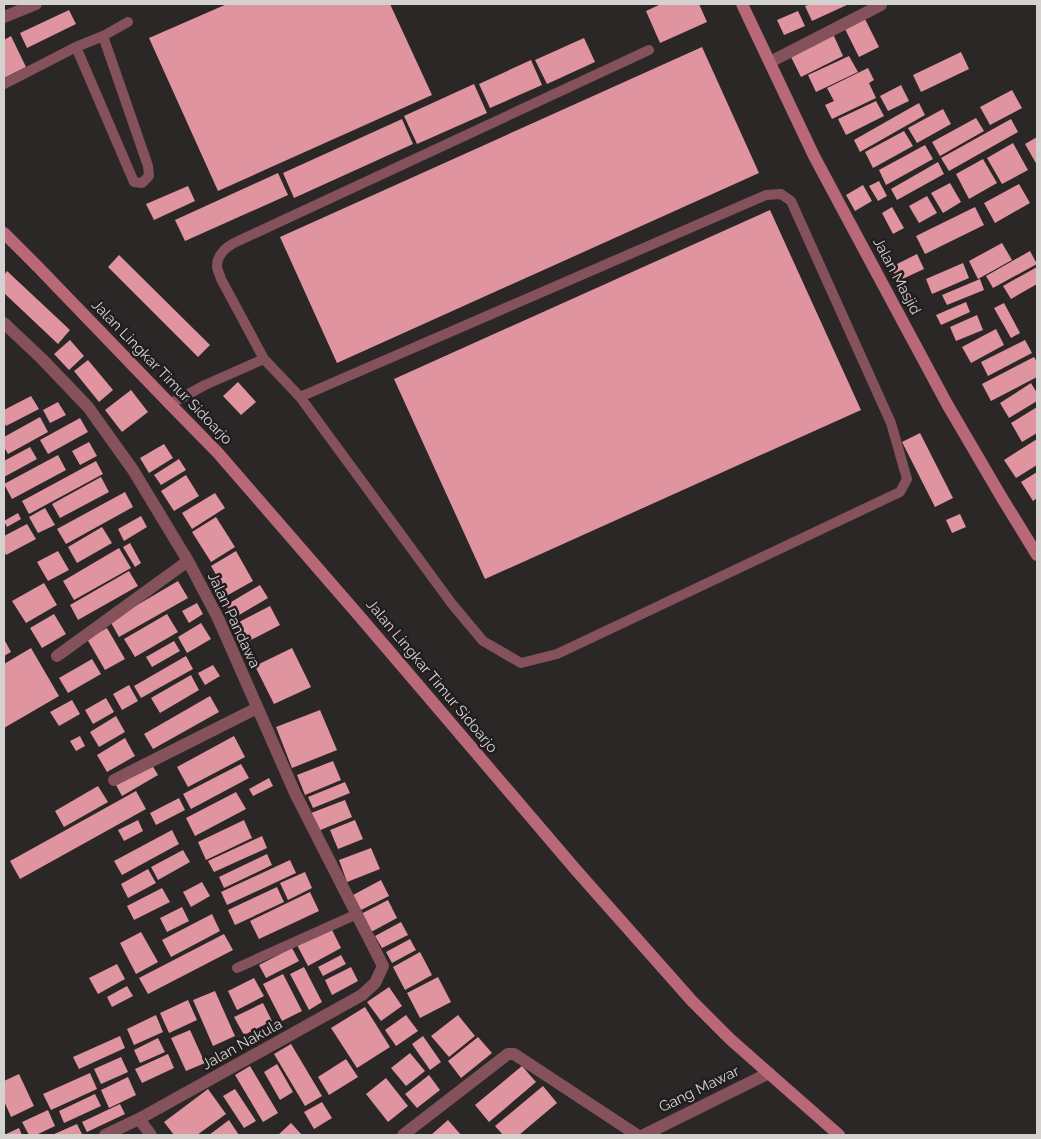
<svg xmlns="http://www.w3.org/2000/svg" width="1041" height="1139" viewBox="0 0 1041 1139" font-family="Raleway,sans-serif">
  <rect width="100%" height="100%" fill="#2c2727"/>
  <path fill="#df94a0" d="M227,4H390L432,95L218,191L149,38Z
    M661,4H699L707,22L660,43L646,11Z
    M811,4H849L812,21L805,6Z
    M69,10L76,24L27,48L20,33Z
    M798,11L805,26L784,35L777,20Z
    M865,19L879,47L859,57L845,29Z
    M833,34L843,56L801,77L790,55Z
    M11,36L26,67L4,78V40Z
    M584,38L595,62L547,84L535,60Z
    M702,47L759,173L337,363L280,237Z
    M961,52L969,69L921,92L913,75Z
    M849,56L858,72L816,92L808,75Z
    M531,60L542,85L490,108L479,84Z
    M868,68L874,80L869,83L876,98L832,119L825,105L834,101L827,88Z
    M474,84L487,113L417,144L404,116Z
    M901,85L909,101L888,111L880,96Z
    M1012,90L1022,108L990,125L980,107Z
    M876,101L884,116L846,135L838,119Z
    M919,103L925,115L860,152L854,140Z
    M943,109L951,124L917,143L908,128Z
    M976,118L984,131L940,156L932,142Z
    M402,119L413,144L294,198L283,173Z
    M1011,119L1018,132L949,171L941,158Z
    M904,131L913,146L873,168L865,152Z
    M1037,137V165L1025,144Z
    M1013,143L1028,170L1002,184L987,158Z
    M925,145L933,159L886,185L879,170Z
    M983,159L997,183L969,199L956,174Z
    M938,162L944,174L897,200L891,189Z
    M278,173L288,195L185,241L175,220Z
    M879,181L887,196L878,201L869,186Z
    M950,183L961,202L943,213L931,193Z
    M1019,184L1030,203L995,223L984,203Z
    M863,185L872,201L855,211L846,195Z
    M188,186L195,201L154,220L146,204Z
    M927,196L937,213L919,223L909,206Z
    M892,207L904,228L893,234L882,213Z
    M975,207L984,225L925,254L916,236Z
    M770,210L861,410L485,579L394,379Z
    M1002,243L1012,260L978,279L969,261Z
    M1030,251L1037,264L993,288L986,276Z
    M917,254L924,269L898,281L891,267Z
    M119,255L210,345L198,357L108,267Z
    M963,263L969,278L932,294L926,279Z
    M1037,267V284L1011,299L1003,286Z
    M7,271L70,330L58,344L4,293V275Z
    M980,279L984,290L947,305L942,295Z
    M966,302L970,312L941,325L936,315Z
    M1004,303L1020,333L1011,338L994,308Z
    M977,315L983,330L956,341L950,327Z
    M996,329L1004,345L971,363L962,347Z
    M70,340L84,356L69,370L54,354Z
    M1025,340L1032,353L988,376L981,362Z
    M1034,357L1037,362V377L991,401L982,384Z
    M88,360L113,390L99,402L74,371Z
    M238,382L256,402L241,415L223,396Z
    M1031,383L1037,393V401L1009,418L1000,403Z
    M131,390L148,412L122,432L105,410Z
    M31,396L39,409L6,426L4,422V410Z
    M58,402L66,415L50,423L43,410Z
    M1037,407V433L1022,442L1011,423Z
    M40,417L48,432L8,454L4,447V437Z
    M80,418L88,432L48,454L40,440Z
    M920,433L953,498L935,507L902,442Z
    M1037,439V465L1016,478L1004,460Z
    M89,442L97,456L80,465L72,451Z
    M164,444L173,458L149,473L140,458Z
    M30,447L37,459L4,477V461Z
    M58,455L66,470L12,499L4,484Z
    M179,459L186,470L161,485L154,475Z
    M96,461L103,474L29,514L22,501Z
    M1037,472V498L1033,501L1021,482Z
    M186,475L199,496L174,511L161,491Z
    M101,477L109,492L60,518L52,504Z
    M125,492L133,507L66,544L57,529Z
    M215,493L225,508L192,529L182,513Z
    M45,508L55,525L38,533L29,517Z
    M18,513L21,519L7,527L4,521Z
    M960,514L966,527L952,533L946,520Z
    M141,516L147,527L124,541L118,529Z
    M216,517L235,547L211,562L192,532Z
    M27,524L36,539L6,555L4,551V536Z
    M102,527L112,543L77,563L68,547Z
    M130,543L141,563L135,567L123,547Z
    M119,548L131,568L74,600L63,581Z
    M58,551L69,570L48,581L37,562Z
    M236,551L253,581L228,595L211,566Z
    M129,571L138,586L78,620L70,605Z
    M178,581L188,598L119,637L110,621Z
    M44,583L57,605L26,623L12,601Z
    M260,585L268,598L234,618L226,605Z
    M197,603L203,614L189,623L182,611Z
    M270,606L280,625L247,642L237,623Z
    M54,614L66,634L42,648L30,628Z
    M167,614L178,632L135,657L124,639Z
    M201,623L211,639L187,653L178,637Z
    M107,628L125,659L105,670L87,639Z
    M4,639L11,652L4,656Z
    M174,641L180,651L152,667L146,657Z
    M31,648L59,696L4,728V664Z
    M292,648L311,687L274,704L255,666Z
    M186,656L193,669L141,698L134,686Z
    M92,659L101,674L68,693L59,678Z
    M213,665L220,676L205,685L198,673Z
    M191,675L199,690L160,713L151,698Z
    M129,685L138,701L122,710L113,694Z
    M210,696L219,712L153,749L144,734Z
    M106,698L114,712L93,724L85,710Z
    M72,700L80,714L59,726L50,712Z
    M320,710L337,750L292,768L276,727Z
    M116,716L125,732L99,747L90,732Z
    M80,736L85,746L76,751L70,741Z
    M234,736L245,757L188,787L177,767Z
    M125,738L135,756L107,772L97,755Z
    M333,761L341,780L305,795L297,775Z
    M241,764L249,778L191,809L183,794Z
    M152,765L158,775L122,796L116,785Z
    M269,778L273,786L253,796L249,789Z
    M345,782L350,793L313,808L308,797Z
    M98,786L108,802L64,827L55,811Z
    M136,791L146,809L20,879L10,861Z
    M236,792L246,809L195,836L186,818Z
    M179,798L185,810L156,825L150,813Z
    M345,800L352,817L318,831L311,813Z
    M138,820L143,831L124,841L118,830Z
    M244,820L252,838L206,860L198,842Z
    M355,820L363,839L338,849L330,830Z
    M172,830L179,844L122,875L114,861Z
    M262,836L267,848L214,872L208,861Z
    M371,848L380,869L347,882L339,860Z
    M183,850L190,862L158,880L151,867Z
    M267,854L272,865L224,888L219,877Z
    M290,860L296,873L227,905L221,892Z
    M148,869L156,883L128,898L121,884Z
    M305,872L312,888L288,900L280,883Z
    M381,880L389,896L361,910L353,895Z
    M202,882L210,896L191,907L183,892Z
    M277,887L284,902L235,925L228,910Z
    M162,888L170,902L134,920L127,906Z
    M310,892L319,911L259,939L250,921Z
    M388,900L397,918L371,932L361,914Z
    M182,907L189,921L167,932L160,918Z
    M212,914L220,931L171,957L162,940Z
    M401,922L408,935L382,948L375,936Z
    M331,928L341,948L308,966L297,945Z
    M141,932L158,962L136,974L120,943Z
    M224,934L233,950L148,994L139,978Z
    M410,939L416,950L392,963L386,952Z
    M292,948L299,961L266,978L259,965Z
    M420,952L432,975L405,990L393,967Z
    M341,955L346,964L323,976L318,967Z
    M117,964L125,979L98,994L89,978Z
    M304,967L322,1002L309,1010L290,974Z
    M351,967L358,981L332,995L325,980Z
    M283,974L302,1011L282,1021L263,984Z
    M438,977L451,1002L420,1018L407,993Z
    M254,978L264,996L237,1010L228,991Z
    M127,986L133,996L112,1007L107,997Z
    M389,987L402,1006L381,1021L367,1002Z
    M215,991L235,1036L213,1046L193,1000Z
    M188,1000L197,1020L169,1033L160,1013Z
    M263,1003L272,1021L244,1035L234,1017Z
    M365,1007L390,1047L357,1068L331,1028Z
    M156,1015L163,1032L134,1045L127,1029Z
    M406,1015L418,1031L396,1046L385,1030Z
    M458,1015L475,1036L449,1057L431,1036Z
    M190,1030L205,1063L186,1071L171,1038Z
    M120,1036L125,1048L79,1069L73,1057Z
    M423,1036L441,1062L430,1070L412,1044Z
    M478,1037L492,1053L461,1078L448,1061Z
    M158,1038L165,1052L140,1063L134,1050Z
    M291,1044L322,1096L305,1106L274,1054Z
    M410,1053L425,1071L406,1086L391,1068Z
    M168,1054L174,1068L142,1083L135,1069Z
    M121,1057L128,1072L101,1084L94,1069Z
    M346,1059L358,1077L329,1095L318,1077Z
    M277,1064L293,1092L280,1100L264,1072Z
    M250,1066L278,1113L263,1122L235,1075Z
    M522,1066L536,1082L489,1122L475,1105Z
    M90,1073L97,1089L51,1110L43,1094Z
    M19,1074L34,1106L11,1117L4,1101V1081Z
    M429,1075L440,1090L417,1108L405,1094Z
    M128,1077L136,1095L109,1108L101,1090Z
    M386,1078L408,1106L388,1122L366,1094Z
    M543,1086L557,1103L519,1135H503L495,1126Z
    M208,1089L226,1114L197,1135H174L164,1122Z
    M235,1089L256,1121L244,1128L223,1096Z
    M95,1094L101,1106L64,1123L59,1111Z
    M322,1102L332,1118L314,1129L304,1112Z
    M120,1104L125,1114L87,1132L82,1122Z
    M48,1110L55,1126L36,1135H29L22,1122Z
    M229,1120L239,1135H209Z
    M448,1120L461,1135H431Z
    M291,1123L302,1135H278Z
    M77,1124L82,1134L80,1135H52Z
    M19,1128L22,1135H4Z"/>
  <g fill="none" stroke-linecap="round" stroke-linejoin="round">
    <path stroke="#85525b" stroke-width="10" d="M76,47L134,182L142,183L149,176L148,166L103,36
      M4,84L76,47L103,36L128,22
      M264,359L221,279C220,275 217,270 217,266C217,255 225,248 234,243L649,50
      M170,404L205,385L264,359L300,397L452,604L483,641L521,663L557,654L900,492L907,479L891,423L791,201L781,194L766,195L300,397
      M237,968L357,914"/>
    <path stroke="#85525b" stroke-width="12" d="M4,17L36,4
      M770,62L881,5
      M4,323L42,359L88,407L133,470L188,561L218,618L295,793L383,966L375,983L362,995L139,1119L105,1135
      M57,656L188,561
      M114,780L257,708
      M139,1119L151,1135
      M403,1135L508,1054H514L637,1135
      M644,1135L769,1073"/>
    <path stroke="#b96877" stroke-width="12" d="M742,4L814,156L845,214L947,404L1002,498L1037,555
      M4,233L38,267L170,404L218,453L361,618L576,870L692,1001L730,1039L839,1135"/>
  </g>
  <g text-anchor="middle" stroke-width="5" stroke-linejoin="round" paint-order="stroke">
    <g font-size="15" fill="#d4d1d1" stroke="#221d1e">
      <text transform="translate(897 276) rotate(62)" y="5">Jalan Masjid</text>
      <text transform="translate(162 372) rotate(46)" y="5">Jalan Lingkar Timur Sidoarjo</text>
      <text transform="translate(234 620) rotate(65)" y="5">Jalan Pandawa</text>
      <text transform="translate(432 676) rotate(50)" y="5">Jalan Lingkar Timur Sidoarjo</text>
      <text transform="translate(242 1044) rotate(-29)" y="5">Jalan Nakula</text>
      <text transform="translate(699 1089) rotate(-26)" y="5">Gang Mawar</text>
    </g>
  </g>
  <rect width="1041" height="1139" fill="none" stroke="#d4d1d1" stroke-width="10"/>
</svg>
